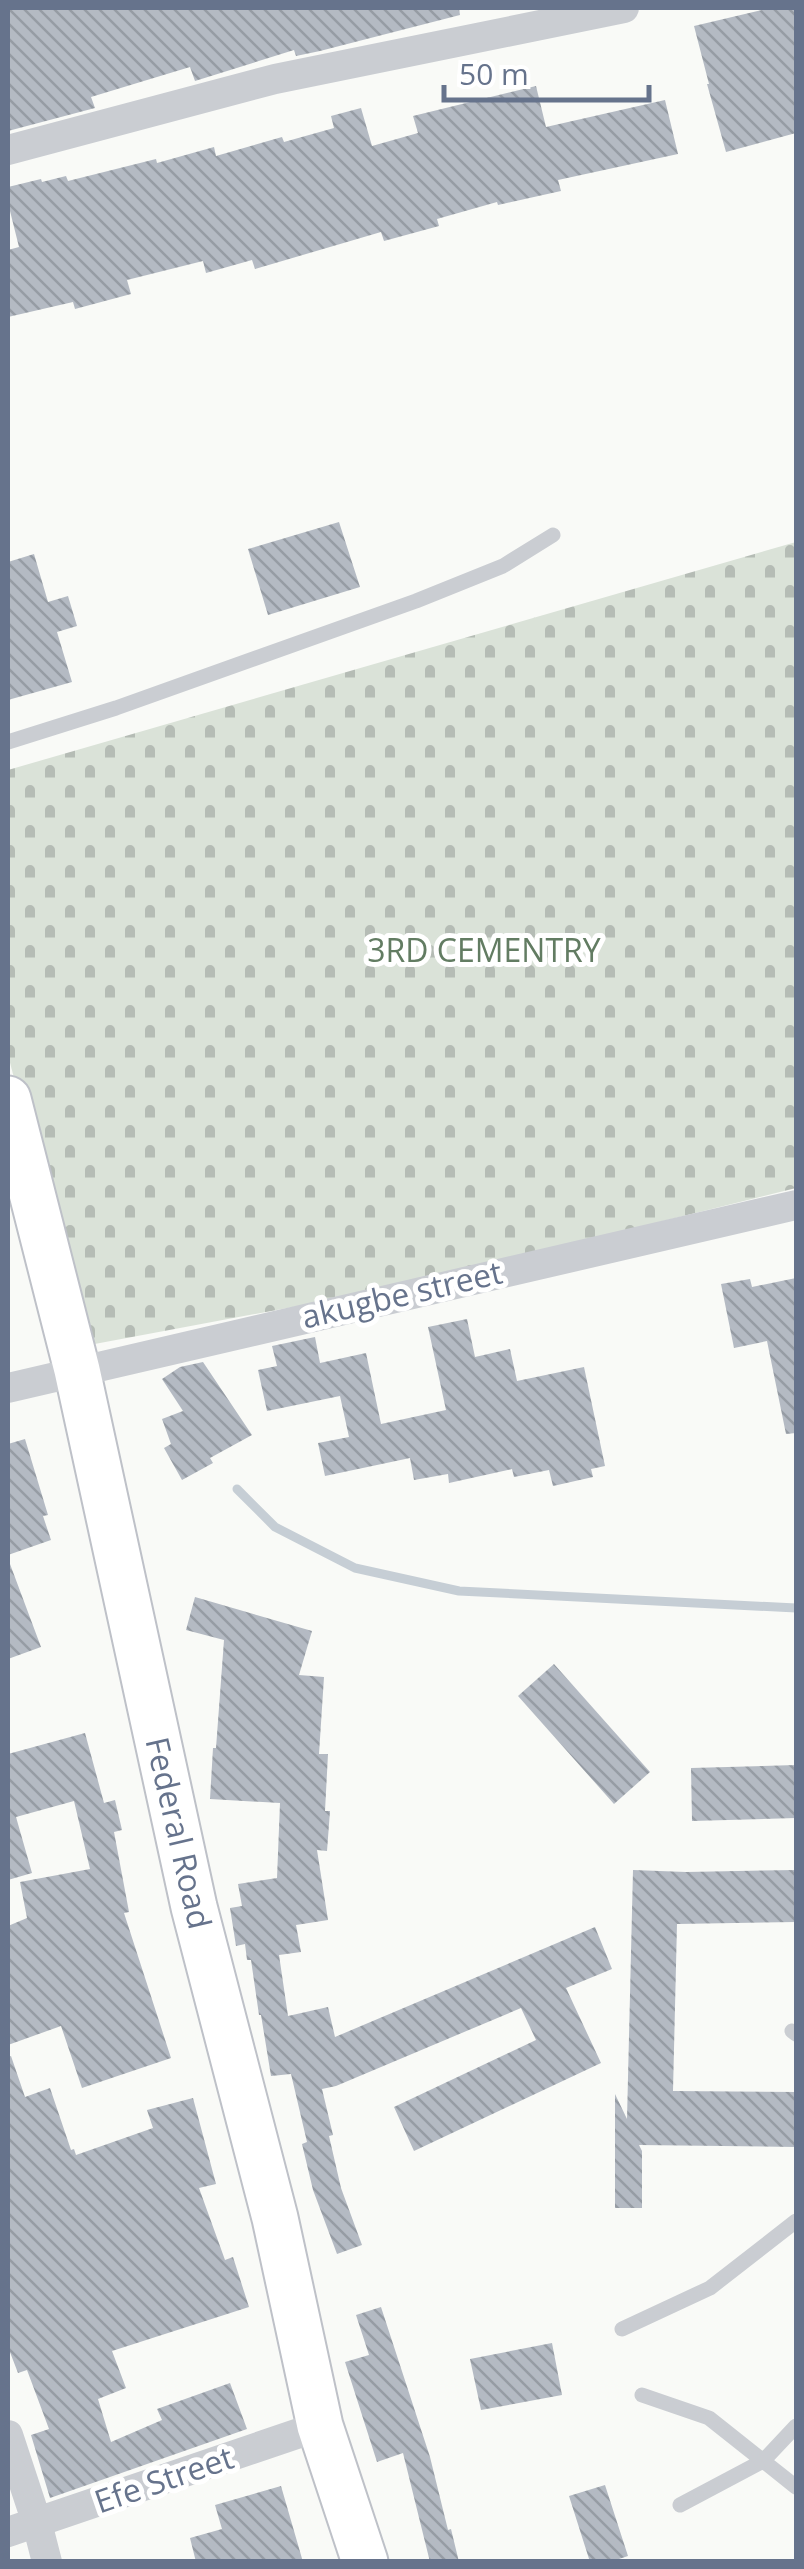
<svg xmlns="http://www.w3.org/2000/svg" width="804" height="2569" viewBox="0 0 804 2569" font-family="'Open Sans',sans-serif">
  <defs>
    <pattern id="cemetery-stones" width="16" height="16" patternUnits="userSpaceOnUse" patternTransform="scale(2.5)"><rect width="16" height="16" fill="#dae2d8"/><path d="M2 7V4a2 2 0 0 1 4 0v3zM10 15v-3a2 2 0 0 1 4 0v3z" fill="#b5bcb5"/></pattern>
    <pattern id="building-back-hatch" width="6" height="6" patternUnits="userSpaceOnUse" patternTransform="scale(2.5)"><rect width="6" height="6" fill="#b4bac3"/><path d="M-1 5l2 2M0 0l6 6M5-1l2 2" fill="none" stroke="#969ca4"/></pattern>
  </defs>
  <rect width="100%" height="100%" fill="#f9faf7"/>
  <path fill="url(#cemetery-stones)" d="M796,542V1188L389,1289L84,1346L8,1055V770Z"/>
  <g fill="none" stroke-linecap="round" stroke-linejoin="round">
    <path stroke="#c6ced5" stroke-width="9" d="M237,1489L275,1527L355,1568L459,1591L796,1608"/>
  </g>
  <path fill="url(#building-back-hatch)" d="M8,8H459L460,15L320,51L296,56L294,50L195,81L190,67L91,97L95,108L8,131Z
    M770,8H796V133L726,152L707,84H709L694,26Z
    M536,86L546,127L665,100L678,154L558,180L561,191L498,205L497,202L437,219L439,226L384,241L381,232L255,269L252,260L206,273L203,261L127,280L131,294L75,309L73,302L8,317V250L19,247L8,203V187L41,179L42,182L66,176L68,181L156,159L157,163L214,147L216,156L282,137L284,142L334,128L331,116L361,108L372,146L418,133L413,116Z
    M339,522L360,587L268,615L248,549Z
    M34,554L48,602L68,596L77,626L57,632L72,682L8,700V562Z
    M796,1278V1433L786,1434L767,1341L734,1348L721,1284L750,1279L752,1287Z
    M467,1319L475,1357L510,1349L517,1381L584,1367L605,1466L591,1469L593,1477L553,1486L549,1470L514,1477L512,1469L449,1483L448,1474L414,1480L410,1458L325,1476L318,1443L349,1437L340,1396L267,1411L258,1370L277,1366L272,1346L315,1337L320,1363L366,1353L381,1424L446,1410L428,1327Z
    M203,1362L252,1435L210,1458L213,1463L182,1480L164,1448L171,1444L162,1419L183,1411L162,1379L180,1367Z
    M25,1439L48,1515L43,1516L51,1540L8,1555V1444Z
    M10,1564L41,1647L8,1659V1565Z
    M195,1597L312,1631L299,1675L324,1677L319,1754H328L325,1811H330L327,1851L317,1850L328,1920L296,1925L301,1952L279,1955L288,2016L328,2007L335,2037L595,1927L612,1969L566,1988L601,2063L414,2151L394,2107L536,2040L521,2008L336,2086L322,2089L333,2135L329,2136L341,2188L362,2245L337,2254L313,2190L302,2144L307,2142L291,2074L271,2076L261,2015H259L251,1960H247L245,1944L236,1946L230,1908L242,1906L238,1884L277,1878L280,1803L210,1799L213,1748H216L224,1640L186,1630Z
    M554,1664L650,1772L614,1804L518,1696Z
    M85,1733L104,1803L115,1800L122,1830L114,1832L129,1912L124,1913L171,2058L82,2088L61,2026L8,2045V1926L27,1918L20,1882L90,1869L74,1801L16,1817L32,1873L8,1880V1754Z
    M796,1765V1818L692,1821L691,1768Z
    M633,1870L686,1872L796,1870V1922L677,1924L673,2091L796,2092V2147L639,2145L642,2151V2208H615V2094L627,2119Z
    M11,2056L25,2097L50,2088L71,2150L74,2149L76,2155L153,2128L147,2110L193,2098L216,2184L199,2188L225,2260L233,2257L249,2307L112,2351L126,2388L98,2399L111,2442L162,2420L157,2409L230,2383L247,2429L50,2498L31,2435L49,2429L27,2370L18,2373L8,2347V2057Z
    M381,2307L430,2457L448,2530L451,2529L459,2562H430L403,2453L377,2462L345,2362L369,2355L356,2315Z
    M552,2343L562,2395L481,2410L470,2359Z
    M605,2485L628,2556L610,2562H590L569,2496Z
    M281,2486L303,2562H196L190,2538L222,2529L215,2505Z"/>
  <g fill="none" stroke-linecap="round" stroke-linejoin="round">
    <defs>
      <path id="secondary" d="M8,1099L77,1370L194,1907L275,2218L320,2426L365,2562"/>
    </defs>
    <use href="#secondary" stroke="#bec1c8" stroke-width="49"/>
    <path stroke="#cacdd2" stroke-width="15" d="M8,742L116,708L416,601L503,566L553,535
      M792,2031L796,2034
      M622,2329L710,2288L796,2221
      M642,2395L709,2418L796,2487
      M680,2505L763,2461L796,2426"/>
    <path stroke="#cacdd2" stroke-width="30" d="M8,150L275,79L624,8
      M8,1388L796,1205
      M8,2435L37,2523L47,2562
      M8,2532L320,2426"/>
    <use href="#secondary" stroke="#fff" stroke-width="45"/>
  </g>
  <g text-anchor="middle" stroke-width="10" stroke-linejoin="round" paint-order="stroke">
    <g font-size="32" fill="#627c62" stroke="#fff">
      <text x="484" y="962">3RD CEMENTRY</text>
    </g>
    <g font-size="32" fill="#66738c" stroke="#fff">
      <text transform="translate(402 1295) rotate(-13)" y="11">akugbe street</text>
      <text transform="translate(178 1833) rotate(77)" y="11">Federal Road</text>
      <text transform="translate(164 2480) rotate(-19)" y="11">Efe Street</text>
    </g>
  </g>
  <rect width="804" height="2569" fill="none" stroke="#66738c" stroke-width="20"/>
  <path d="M444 85v15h205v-15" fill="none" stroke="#66738c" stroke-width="5"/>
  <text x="459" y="85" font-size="30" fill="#66738c" stroke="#ffffff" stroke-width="8" paint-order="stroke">50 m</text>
</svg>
